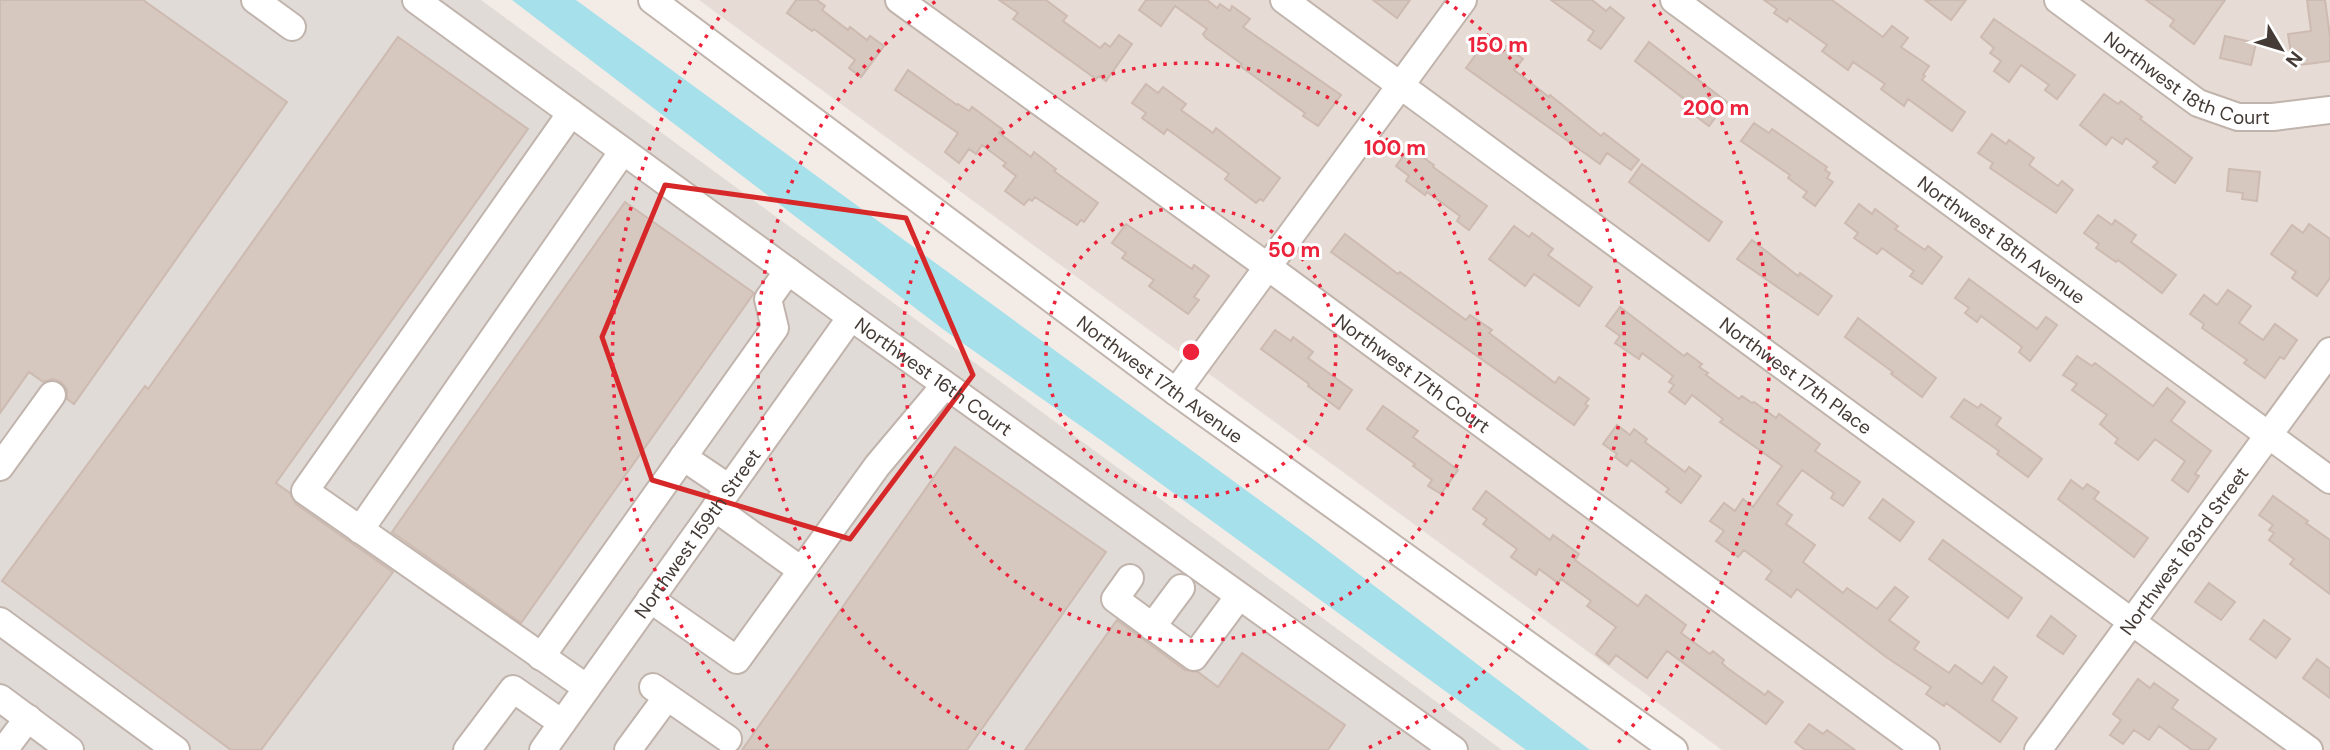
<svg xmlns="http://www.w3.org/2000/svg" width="2330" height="750" viewBox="0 0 2330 750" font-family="'DM Sans',sans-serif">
  <rect width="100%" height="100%" fill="#f2ebe6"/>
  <path fill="#e6dcd5" d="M699,0H2330V750H1722Z"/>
  <path fill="#e1dbd8" d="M0,0H481L1502,750H0Z"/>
  <path fill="#a6e1eb" d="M512,0H576L1310,537L1590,750H1526L1105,443L944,330Z"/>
  <path fill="#d6c7bf" stroke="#cdbab0" stroke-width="2" d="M0,0H143L287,102L74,404L67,399V389L61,382L53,379L43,382L29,372L0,413Z
    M796,0H817L825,6L822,10L848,30L850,27L867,40L870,36L884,46L861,77L849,68L855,60L814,29L812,31L787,13Z
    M999,0H1046L1067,16L1063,21L1100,48L1105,43L1110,47L1119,35L1132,44L1106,81L1099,76L1096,79L1013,19L1018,13Z
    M1146,0H1207L1217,8L1220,4L1230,11L1232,6L1250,19L1243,27L1341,95L1318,126L1303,116L1305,113L1240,66L1242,64L1206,38L1203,34L1207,29L1175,6L1161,26L1139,10Z
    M1373,0H1410L1397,18Z
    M1551,0H1592L1606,11L1610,7L1624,18L1601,49L1588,40L1594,31Z
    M1764,0H1832L1883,37L1892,26L1908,38L1901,47L1929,66L1923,75L1925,76L1922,80L1965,112L1952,131L1908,99L1904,106L1881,89L1885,84L1853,62L1848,70L1822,51L1827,45L1789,18L1787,22L1774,13L1777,9Z
    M1925,0H1966L1951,20Z
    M2146,0H2225L2194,44L2170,26L2174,20Z
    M2307,0H2325L2330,36V61L2293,66L2288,34L2311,31Z
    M1994,19L2075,75L2057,99L2045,90L2049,85L2021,65L2009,82L1994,71L2001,61L1990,53L1994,48L1981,37Z
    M2225,36L2256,43L2251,65L2220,58Z
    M398,37L528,129L276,483L290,493L296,504L393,572L261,750H231L2,581L145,386L148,389Z
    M1495,41L1498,43L1499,41L1523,59L1514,70L1549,97L1550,95L1601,136L1604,133L1639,160L1631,170L1607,153L1600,164L1466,68L1479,50L1485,54Z
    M1649,42L1727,102L1709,126L1697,117L1701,112L1635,61Z
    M908,70L957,105L958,104L969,111L972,107L1002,129L999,133L1031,157L1034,152L1056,169L1054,171L1098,203L1084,222L1081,220L1077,225L1035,197L1032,201L1029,199L1024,205L1005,191L1016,176L1003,166L1006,163L982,145L976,154L969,149L959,163L945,152L958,133L895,90Z
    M1146,84L1158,93L1163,87L1186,104L1181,110L1213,133L1216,128L1280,178L1263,201L1260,199L1256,203L1225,179L1229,174L1167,129L1164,134L1142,118L1146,113L1132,103Z
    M2104,94L2118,104L2121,101L2142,117L2140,119L2192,158L2175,183L2153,167L2158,162L2126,138L2122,144L2112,137L2106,145L2080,125Z
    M1754,123L1769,133L1772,129L1827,167L1825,170L1830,173L1827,178L1833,182L1815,206L1803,197L1807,192L1788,178L1790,175L1741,141Z
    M1992,134L2006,144L2009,140L2034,158L2029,165L2058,186L2062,181L2073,190L2056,213L1990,168L1993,163L1978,153Z
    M1410,147L1431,163L1434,165L1433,167L1487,206L1469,230L1457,221L1460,216L1427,192L1425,195L1406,181L1409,176L1396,166Z
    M1642,164L1722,222L1709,241L1629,182Z
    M2229,169L2260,172L2257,201L2242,199L2243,193L2227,191Z
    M625,202L754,293L521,623L392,532Z
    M1859,204L1872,214L1875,209L1898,226L1895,229L1925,250L1928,246L1942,257L1922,284L1910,276L1914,271L1882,248L1877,254L1854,238L1858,233L1845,223Z
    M2098,215L2112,225L2115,220L2136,235L2131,242L2176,275L2162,293L2118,260L2116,262L2096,248L2099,244L2084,233Z
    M1126,224L1192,269L1194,265L1209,276L1194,297L1199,300L1188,314L1149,286L1154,280L1122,258L1126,253L1112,243Z
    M2309,224L2330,239V278L2317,296L2292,278L2296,272L2271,254L2292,225L2303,233Z
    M1514,226L1529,237L1532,233L1553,249L1548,255L1592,287L1579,306L1534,274L1525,286L1489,259Z
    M1345,234L1398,274L1400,272L1466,320L1470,315L1492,330L1489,333L1555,383L1559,377L1589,399L1585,404L1588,406L1574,425L1331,252Z
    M1752,240L1798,276L1800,273L1832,296L1818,315L1737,259Z
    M1969,279L2037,329L2046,317L2057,325L2030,361L2019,352L2022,347L1981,316L1977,322L1965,313L1969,308L1955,298Z
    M2228,290L2251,306L2239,323L2263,340L2275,324L2297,340L2284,359L2280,357L2265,378L2244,363L2247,360L2202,328L2204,324L2190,314L2204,295L2217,305Z
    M1620,307L1684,356L1687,353L1702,364L1699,367L1708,373L1706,375L1739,399L1742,396L1752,403L1754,402L1776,418L1779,414L1820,444L1815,451L1860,482L1843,506L1831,498L1834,493L1802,470L1777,504L1792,515L1786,524L1815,545L1803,562L1843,593L1847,588L1877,609L1895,587L1908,597L1889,620L1919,642L1914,649L1949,673L1955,665L1982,684L1994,667L2007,677L1992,700L2017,718L2000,742L1946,703L1944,706L1926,694L1931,687L1886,657L1797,589L1791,597L1766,579L1772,571L1744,550L1738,557L1716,541L1724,531L1710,521L1724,503L1735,511L1743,499L1753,507L1782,466L1720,422L1723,419L1692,395L1685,404L1669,392L1674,385L1669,382L1673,376L1642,353L1639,359L1615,343L1620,336L1606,326Z
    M1858,318L1936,378L1922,397L1891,374L1893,372L1845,337Z
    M1275,330L1291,341L1293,337L1313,352L1308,358L1352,390L1339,409L1308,386L1309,384L1261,349Z
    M2077,356L2092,366L2095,363L2153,406L2167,388L2185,402L2171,421L2211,451L2195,474L2199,476L2188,492L2172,480L2185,461L2155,439L2138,460L2115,443L2118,439L2100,424L2107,415L2072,390L2077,384L2063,375Z
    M1964,399L1978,408L1981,404L2001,418L1996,425L2042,459L2028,477L1997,454L1999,451L1951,417Z
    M1383,406L1418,431L1413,437L1458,470L1441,494L1428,486L1432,480L1413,466L1415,464L1367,429Z
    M1617,425L1630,435L1634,429L1647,439L1645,442L1685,472L1689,467L1701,476L1681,503L1666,492L1669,489L1631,460L1627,466L1615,457L1617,454L1603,444Z
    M955,447L1106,552L967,750H742Z
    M2071,480L2083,489L2087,484L2099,492L2094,499L2148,538L2134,557L2058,499Z
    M1486,491L1550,540L1553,535L1579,554L1575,560L1638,606L1646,595L1686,625L1681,633L1710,654L1713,651L1724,660L1722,663L1726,667L1765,695L1768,691L1783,702L1766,724L1667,651L1647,678L1616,655L1609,664L1596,654L1616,627L1587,606L1591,601L1561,579L1558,583L1539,569L1536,575L1511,557L1517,549L1483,524L1487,519L1473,509Z
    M2273,496L2308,521L2306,523L2330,540V594L2290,564L2294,559L2269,540L2274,533L2269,530L2273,525L2259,515Z
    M1883,499L1914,522L1900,541L1869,518Z
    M1943,540L2022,598L2008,618L1929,559Z
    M2209,583L2235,602L2221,620L2195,602Z
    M2051,616L2076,636L2063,654L2037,636Z
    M1117,620L1185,670L1198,672L1218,687L1242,653L1345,725L1328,750H1025Z
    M2264,620L2290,639L2276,658L2250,639Z
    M2317,659L2330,669V698L2303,678Z
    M2138,679L2150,688L2154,683L2178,700L2172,708L2216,739L2208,750H2192L2159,726L2149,740L2134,730L2123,744L2110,735L2121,720L2113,714Z
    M1809,724L1823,734L1827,730L1855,750H1805L1795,742Z"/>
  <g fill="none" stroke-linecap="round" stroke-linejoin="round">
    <defs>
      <g id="minor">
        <path d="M255,0L292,27"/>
        <path id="s1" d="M416,0L851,317L1454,750"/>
        <path id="s2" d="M652,0L1176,392L1674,750"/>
        <path id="s3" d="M899,0L1268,267L1926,750"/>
        <path id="s4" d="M1284,0L2132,622L2309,750"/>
        <path id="s5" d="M1674,0L2330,480"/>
        <path id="s6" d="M2058,0L2198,103L2238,117H2273L2330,110"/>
        <path d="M571,113L305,491L587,688"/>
        <path d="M1176,392L1463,0"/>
        <path d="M683,457L729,488"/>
        <path d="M0,467L52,395"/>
        <path d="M715,508L801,570"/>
        <path d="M360,530L623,151"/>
        <path d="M1130,578L1115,599L1194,657L1239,596"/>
        <path d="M650,599L737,660L877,466L945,385"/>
        <path d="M0,621L176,750"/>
        <path d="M1152,627L1181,588"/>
        <path d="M541,657L775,328L768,299L788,271"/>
        <path d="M653,687L728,739"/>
        <path d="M0,698L70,750"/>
        <path d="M4,750L28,718"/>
        <path d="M467,750L513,689L562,723"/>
        <path id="s7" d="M543,750L851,317"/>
        <path d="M628,750L667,697"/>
        <path id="s8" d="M2038,750L2330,351"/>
      </g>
    </defs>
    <use href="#minor" stroke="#c0b4ac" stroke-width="30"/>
    <use href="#minor" stroke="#fff" stroke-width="26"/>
  </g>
  <path fill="none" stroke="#d62828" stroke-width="5" stroke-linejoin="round" d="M665,185L906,218L973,375L850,539L652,480L602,337Z"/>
  <g fill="none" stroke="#ec233a" stroke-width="3.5" stroke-dasharray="3.5 7">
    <circle cx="1191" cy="352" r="145"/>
    <circle cx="1191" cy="352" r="289"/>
    <path d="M1014 748A434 434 0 0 1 936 1M1446 1A434 434 0 0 1 1368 748"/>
    <path d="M768 747A579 579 0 0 1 729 4M1653 4A579 579 0 0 1 1614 747"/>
  </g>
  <g text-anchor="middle" stroke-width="6" stroke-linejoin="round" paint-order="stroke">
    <g font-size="19" fill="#443b36" stroke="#fff">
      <text dy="7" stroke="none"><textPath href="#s6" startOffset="154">Northwest 18th Court</textPath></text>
      <text dy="7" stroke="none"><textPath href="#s5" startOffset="406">Northwest 18th Avenue</textPath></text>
      <text dy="7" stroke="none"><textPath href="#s3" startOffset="635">Northwest 17th Court</textPath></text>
      <text dy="7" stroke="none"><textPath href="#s4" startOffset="635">Northwest 17th Place</textPath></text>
      <text dy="7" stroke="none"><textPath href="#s1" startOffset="640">Northwest 16th Court</textPath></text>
      <text dy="7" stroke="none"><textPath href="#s2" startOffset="634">Northwest 17th Avenue</textPath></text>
      <text dy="7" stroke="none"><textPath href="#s7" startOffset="266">Northwest 159th Street</textPath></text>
      <text dy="7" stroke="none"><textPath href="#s8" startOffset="247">Northwest 163rd Street</textPath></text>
    </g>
  </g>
  <circle cx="1191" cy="352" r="10" fill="#ec233a" stroke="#fff" stroke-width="3.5"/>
  <g font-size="21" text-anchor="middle" font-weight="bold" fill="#ec233a" stroke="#fff" stroke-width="6" stroke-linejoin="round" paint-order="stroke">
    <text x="1498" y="52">150 m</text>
    <text x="1716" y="115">200 m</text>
    <text x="1395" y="155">100 m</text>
    <text x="1294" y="257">50 m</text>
  </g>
  <g transform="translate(2281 49) rotate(128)" stroke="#ffffff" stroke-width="5" paint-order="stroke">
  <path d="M0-5L12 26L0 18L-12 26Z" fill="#443b36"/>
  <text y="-10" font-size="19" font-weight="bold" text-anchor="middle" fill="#443b36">N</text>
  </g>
</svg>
